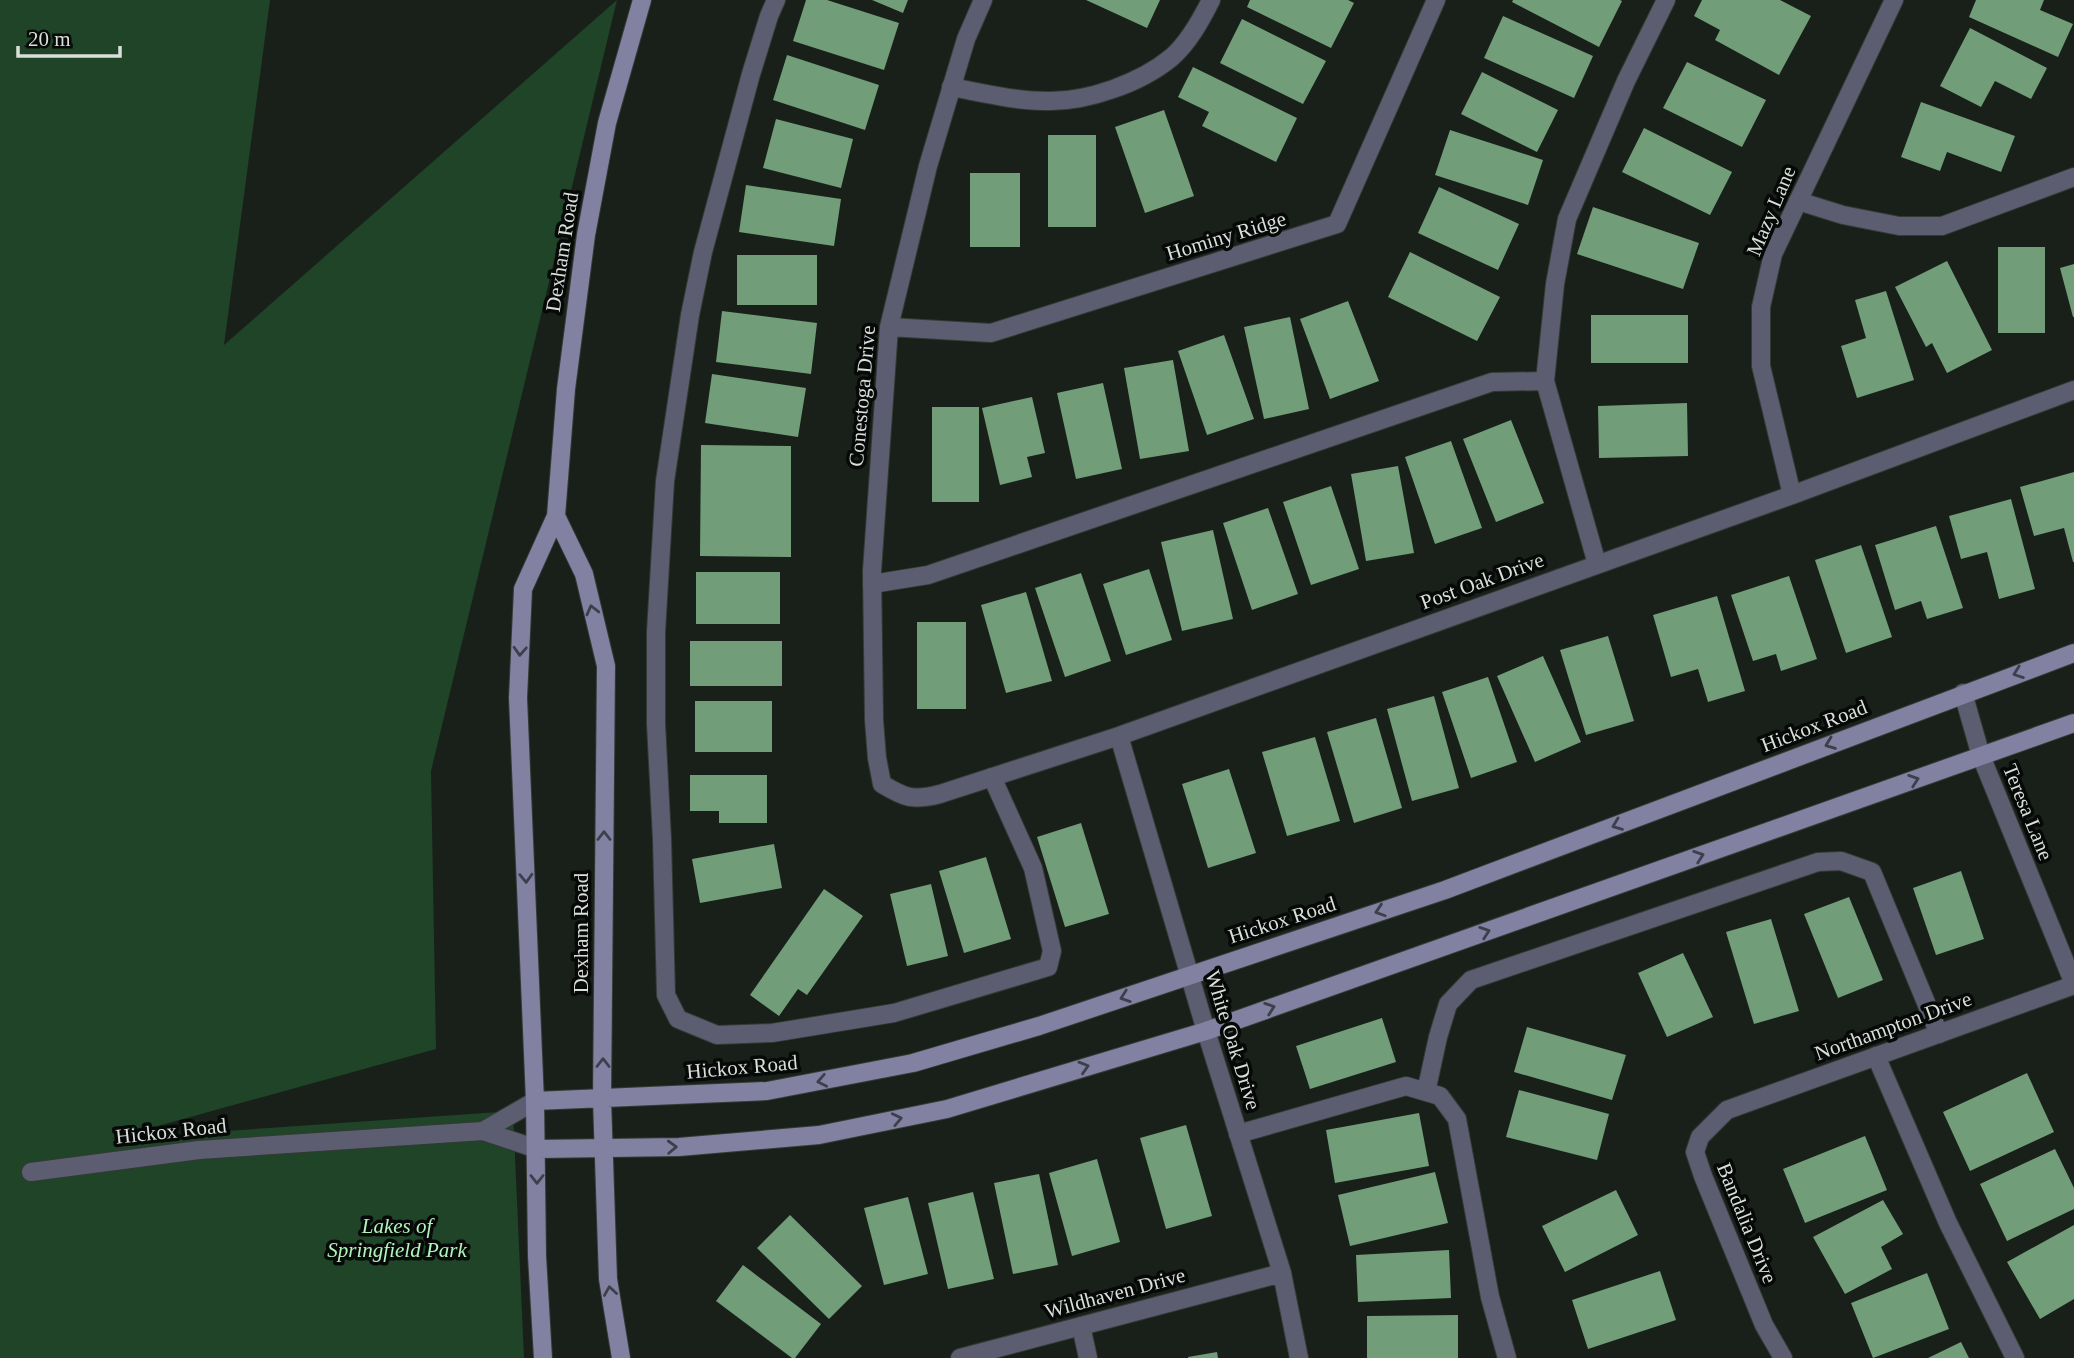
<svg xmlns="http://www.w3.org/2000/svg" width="2074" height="1358" viewBox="0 0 2074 1358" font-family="Georgia,serif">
  <rect width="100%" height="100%" fill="#19201a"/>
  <path fill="#1f4427" d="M0,0H270L224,345L617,0L431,771L436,1049L111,1139L513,1111L524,1358H0Z"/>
  <path fill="#719d78" d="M806,0H827L899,23L884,70L793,41Z
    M872,0H908L903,13Z
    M1086,0H1160L1147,28Z
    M1250,0H1348L1354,3L1331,48L1247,7Z
    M1513,0H1620L1622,1L1599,47L1512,2Z
    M1702,0H1780L1811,16L1779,75L1715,40L1720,30L1694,16Z
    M1976,0H2044L2040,10L2073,24L2058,57L1969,17Z
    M1503,16L1593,56L1574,98L1484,58Z
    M1242,19L1326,61L1303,104L1220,63Z
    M1970,28L2047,68L2031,99L1995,81L1981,107L1940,86Z
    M787,55L879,85L865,130L773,100Z
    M1687,62L1766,100L1742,147L1663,108Z
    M1193,67L1297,118L1276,162L1202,126L1209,112L1178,97Z
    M1482,72L1558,110L1537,152L1461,114Z
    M1921,102L2015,136L2001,172L1947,152L1940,171L1901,157Z
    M1164,110L1194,196L1145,213L1115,127Z
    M776,119L853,139L841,188L763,168Z
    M1644,128L1732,172L1710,215L1622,172Z
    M1450,130L1543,160L1528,205L1435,175Z
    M1048,135H1096V227H1048Z
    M970,173H1020V247H970Z
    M746,185L841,199L834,246L739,232Z
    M1439,187L1519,224L1498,270L1418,233Z
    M1593,207L1699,243L1683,289L1577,254Z
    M1998,247H2045V333H1998Z
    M1410,252L1500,297L1477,341L1388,297Z
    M737,255H817V305H737Z
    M1947,261L1992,350L1947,373L1932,343L1926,347L1895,287Z
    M2074,264V317H2073L2060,268Z
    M1886,291L1914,380L1857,398L1841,346L1866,338L1855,300Z
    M1348,301L1379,381L1330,399L1300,319Z
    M722,311L817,323L811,374L716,362Z
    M1591,315H1688V363H1591Z
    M1290,317L1309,409L1264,419L1244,327Z
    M1224,335L1254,419L1207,435L1178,351Z
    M1173,360L1189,451L1140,459L1124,368Z
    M712,374L806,388L798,437L705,423Z
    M1103,383L1122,469L1076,479L1057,393Z
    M1032,397L1045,453L1027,457L1032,477L1000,485L982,408Z
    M1687,403L1688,456L1599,458L1598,406Z
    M932,407H979V502H932Z
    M1511,420L1544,503L1496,522L1463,439Z
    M1451,441L1482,528L1435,544L1405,457Z
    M701,445L791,446V557L700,556Z
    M1398,466L1414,553L1366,561L1351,474Z
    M2074,472V562H2073L2064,528L2034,536L2020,487Z
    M1331,486L1359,569L1311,585L1283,502Z
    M2011,499L2035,589L1999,599L1987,552L1961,559L1949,516Z
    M1268,508L1298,594L1252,610L1223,523Z
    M1936,526L1963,608L1927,619L1921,601L1895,610L1875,545Z
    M1213,530L1233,619L1182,631L1161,542Z
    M1861,545L1892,637L1846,653L1815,560Z
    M1149,569L1172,640L1126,655L1103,584Z
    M696,572H780V624H696Z
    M1081,573L1111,661L1065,677L1035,588Z
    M1789,576L1817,659L1781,671L1776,654L1753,661L1731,595Z
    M1026,592L1052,681L1006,693L981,605Z
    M1717,596L1745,691L1708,702L1698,669L1671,677L1653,615Z
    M917,622H966V709H917Z
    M1608,636L1634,721L1586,735L1560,650Z
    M690,641H782V686H690Z
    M1543,656L1581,742L1535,762L1497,676Z
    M1488,677L1517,762L1471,778L1442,692Z
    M1434,696L1459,788L1412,801L1387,709Z
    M695,701H772V752H695Z
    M1376,718L1402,808L1354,823L1327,732Z
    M1315,737L1340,821L1287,836L1262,752Z
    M1229,769L1256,853L1208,868L1182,784Z
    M690,775H767V823H719V811H690Z
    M1081,823L1109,914L1065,927L1037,837Z
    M774,844L782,888L700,903L692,859Z
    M986,857L1011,939L964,953L939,871Z
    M1961,871L1984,939L1936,955L1913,888Z
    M931,884L948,956L907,966L890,894Z
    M824,889L863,916L807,995L798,989L779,1016L750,995Z
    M1849,897L1883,980L1838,998L1804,914Z
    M1771,919L1799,1011L1754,1024L1726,932Z
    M1683,953L1713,1017L1667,1037L1638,973Z
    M1382,1018L1396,1062L1310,1089L1296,1046Z
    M1527,1027L1626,1055L1612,1100L1514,1072Z
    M2027,1073L2054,1132L1970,1171L1943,1112Z
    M1519,1090L1609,1114L1597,1160L1506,1137Z
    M1419,1113L1429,1166L1335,1183L1326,1130Z
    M1186,1125L1212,1216L1166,1229L1140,1138Z
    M1865,1136L1887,1190L1805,1223L1783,1169Z
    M2055,1149L2074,1188V1209L2007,1241L1980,1184Z
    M1097,1159L1120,1242L1072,1256L1049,1173Z
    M1435,1172L1448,1223L1350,1246L1338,1195Z
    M1039,1174L1058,1265L1013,1274L994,1183Z
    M1616,1190L1638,1235L1565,1272L1542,1226Z
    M973,1192L994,1279L948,1289L928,1203Z
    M908,1197L928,1274L884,1285L864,1208Z
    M1883,1200L1903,1234L1881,1247L1892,1269L1845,1294L1813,1237Z
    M790,1215L862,1286L829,1319L757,1248Z
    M2074,1225V1299L2040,1319L2007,1262Z
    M1449,1250L1451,1298L1358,1302L1356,1255Z
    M743,1265L821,1324L795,1358H792L716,1301Z
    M1660,1271L1676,1320L1588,1349L1572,1300Z
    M1927,1273L1949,1329L1873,1358L1851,1303Z
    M1458,1315V1358H1367V1316Z
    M1961,1342L1969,1358H1928Z
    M1217,1352L1218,1358H1188V1357Z"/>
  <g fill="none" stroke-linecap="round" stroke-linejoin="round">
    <defs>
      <path id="lane" d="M776,0L769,16L751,74L703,252L690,315L665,481L656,632V724L662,839L666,995L678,1019L717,1035L772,1033L894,1013L1048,967L1052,951L1033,868L992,777
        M951,87C983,93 1015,101 1047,101C1087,102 1141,83 1172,57C1189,42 1201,20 1211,0
        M1798,201L1843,215L1899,226H1942L2074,177
        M1545,381L1555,284L1567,219L1626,81L1666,0
        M872,584L928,575L1492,382L1545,381L1597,564
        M1876,1056L1948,1223L2015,1358
        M1426,1092L1438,1037L1448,1004L1471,980L1818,862L1841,861L1872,872L1939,1034
        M483,1131L535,1101
        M1238,1134L1406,1086L1440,1096L1457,1119L1490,1297L1507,1358
        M31,1172L199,1150L483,1131L537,1149
        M1081,1326L1088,1358"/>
      <path id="street" d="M983,0L966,39L928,166L889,327L872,571L874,720L877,758L882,784C905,798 913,801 940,794L1119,736L1792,495L2074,390
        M889,327L991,333L1337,224L1436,0
        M1792,495L1761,366V307L1773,254L1894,0
        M1963,693L1981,756L2074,984
        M1119,736L1206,1031L1282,1273L1299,1358
        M960,1358L1282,1273
        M1783,1358L1764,1325L1703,1176L1695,1152L1700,1137L1727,1110L2074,985"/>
      <path id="secondary" d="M556,516L584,574L606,666L602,1099L608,1279L621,1358
        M535,1101L767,1091L913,1063L1039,1026L1445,890L2074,653
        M537,1149L679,1147L819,1135L947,1109L1206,1031L2074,723
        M543,1358L537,1256L535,1101L518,698L523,589L556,516L566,389L586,235L607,123L642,0"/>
    </defs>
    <use href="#lane" stroke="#343b35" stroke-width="20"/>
    <use href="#street" stroke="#343b35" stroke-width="20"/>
    <use href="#secondary" stroke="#343b35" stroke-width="20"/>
    <use href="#lane" stroke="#5d5d72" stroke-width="18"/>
    <use href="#street" stroke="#5d5d72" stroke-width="18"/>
    <use href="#secondary" stroke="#8281a2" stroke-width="18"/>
  </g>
  <defs><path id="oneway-chevron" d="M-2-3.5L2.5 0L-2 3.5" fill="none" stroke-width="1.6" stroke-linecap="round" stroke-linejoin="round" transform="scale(1.75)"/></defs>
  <g stroke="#3e3f4d">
    <use href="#oneway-chevron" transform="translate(592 610) rotate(-104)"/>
    <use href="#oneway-chevron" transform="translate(520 651) rotate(93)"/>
    <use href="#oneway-chevron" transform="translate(2018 673) rotate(160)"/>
    <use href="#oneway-chevron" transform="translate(1830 744) rotate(159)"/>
    <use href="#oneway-chevron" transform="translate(1914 780) rotate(-19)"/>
    <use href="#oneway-chevron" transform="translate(1617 825) rotate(159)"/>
    <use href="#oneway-chevron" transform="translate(604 836) rotate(-90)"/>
    <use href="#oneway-chevron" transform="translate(1699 856) rotate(-19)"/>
    <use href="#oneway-chevron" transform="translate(526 878) rotate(88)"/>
    <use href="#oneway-chevron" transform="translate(1380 911) rotate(162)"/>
    <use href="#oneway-chevron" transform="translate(1485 932) rotate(-19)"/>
    <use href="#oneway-chevron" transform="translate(1125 997) rotate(161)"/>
    <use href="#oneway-chevron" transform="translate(1270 1008) rotate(-19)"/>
    <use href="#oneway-chevron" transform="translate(603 1063) rotate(-90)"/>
    <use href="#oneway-chevron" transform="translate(1084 1067) rotate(-17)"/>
    <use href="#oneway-chevron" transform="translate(822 1081) rotate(169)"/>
    <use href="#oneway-chevron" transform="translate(897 1119) rotate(-12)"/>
    <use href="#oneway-chevron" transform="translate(672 1147) rotate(-2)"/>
    <use href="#oneway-chevron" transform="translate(537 1179) rotate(90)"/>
    <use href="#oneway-chevron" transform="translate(610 1291) rotate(-99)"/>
  </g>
  <g text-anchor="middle" stroke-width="7" stroke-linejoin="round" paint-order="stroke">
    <g font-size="21" fill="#dadfda" stroke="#060907">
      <text transform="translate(1771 211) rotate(-67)" y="7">Mazy Lane</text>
      <text transform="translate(1226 236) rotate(-17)" y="7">Hominy Ridge</text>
      <text transform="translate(562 252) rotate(-81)" y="7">Dexham Road</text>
      <text transform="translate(862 396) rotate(-85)" y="7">Conestoga Drive</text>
      <text transform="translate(1482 581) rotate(-20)" y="7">Post Oak Drive</text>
      <text transform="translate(1814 726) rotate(-21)" y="7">Hickox Road</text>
      <text transform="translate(2028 812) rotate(68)" y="7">Teresa Lane</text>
      <text transform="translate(1282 920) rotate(-18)" y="7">Hickox Road</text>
      <text transform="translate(581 933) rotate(-90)" y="7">Dexham Road</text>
      <text transform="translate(1893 1026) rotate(-20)" y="7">Northampton Drive</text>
      <text transform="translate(1233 1040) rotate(73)" y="7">White Oak Drive</text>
      <text transform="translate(742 1067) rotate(-5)" y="7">Hickox Road</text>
      <text transform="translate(171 1131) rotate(-6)" y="7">Hickox Road</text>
      <text transform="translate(1747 1223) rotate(68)" y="7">Bandalia Drive</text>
      <text transform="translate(1115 1293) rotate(-15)" y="7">Wildhaven Drive</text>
    </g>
    <g font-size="21" font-style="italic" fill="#b0f5bc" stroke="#060907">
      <text x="397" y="1233">Lakes of<tspan x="397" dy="24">Springfield Park</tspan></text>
    </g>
  </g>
  <path d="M18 46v10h102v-10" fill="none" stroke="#dadfda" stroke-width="3.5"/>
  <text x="28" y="46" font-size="21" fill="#dadfda" stroke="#060907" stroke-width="5" paint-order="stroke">20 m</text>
</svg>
